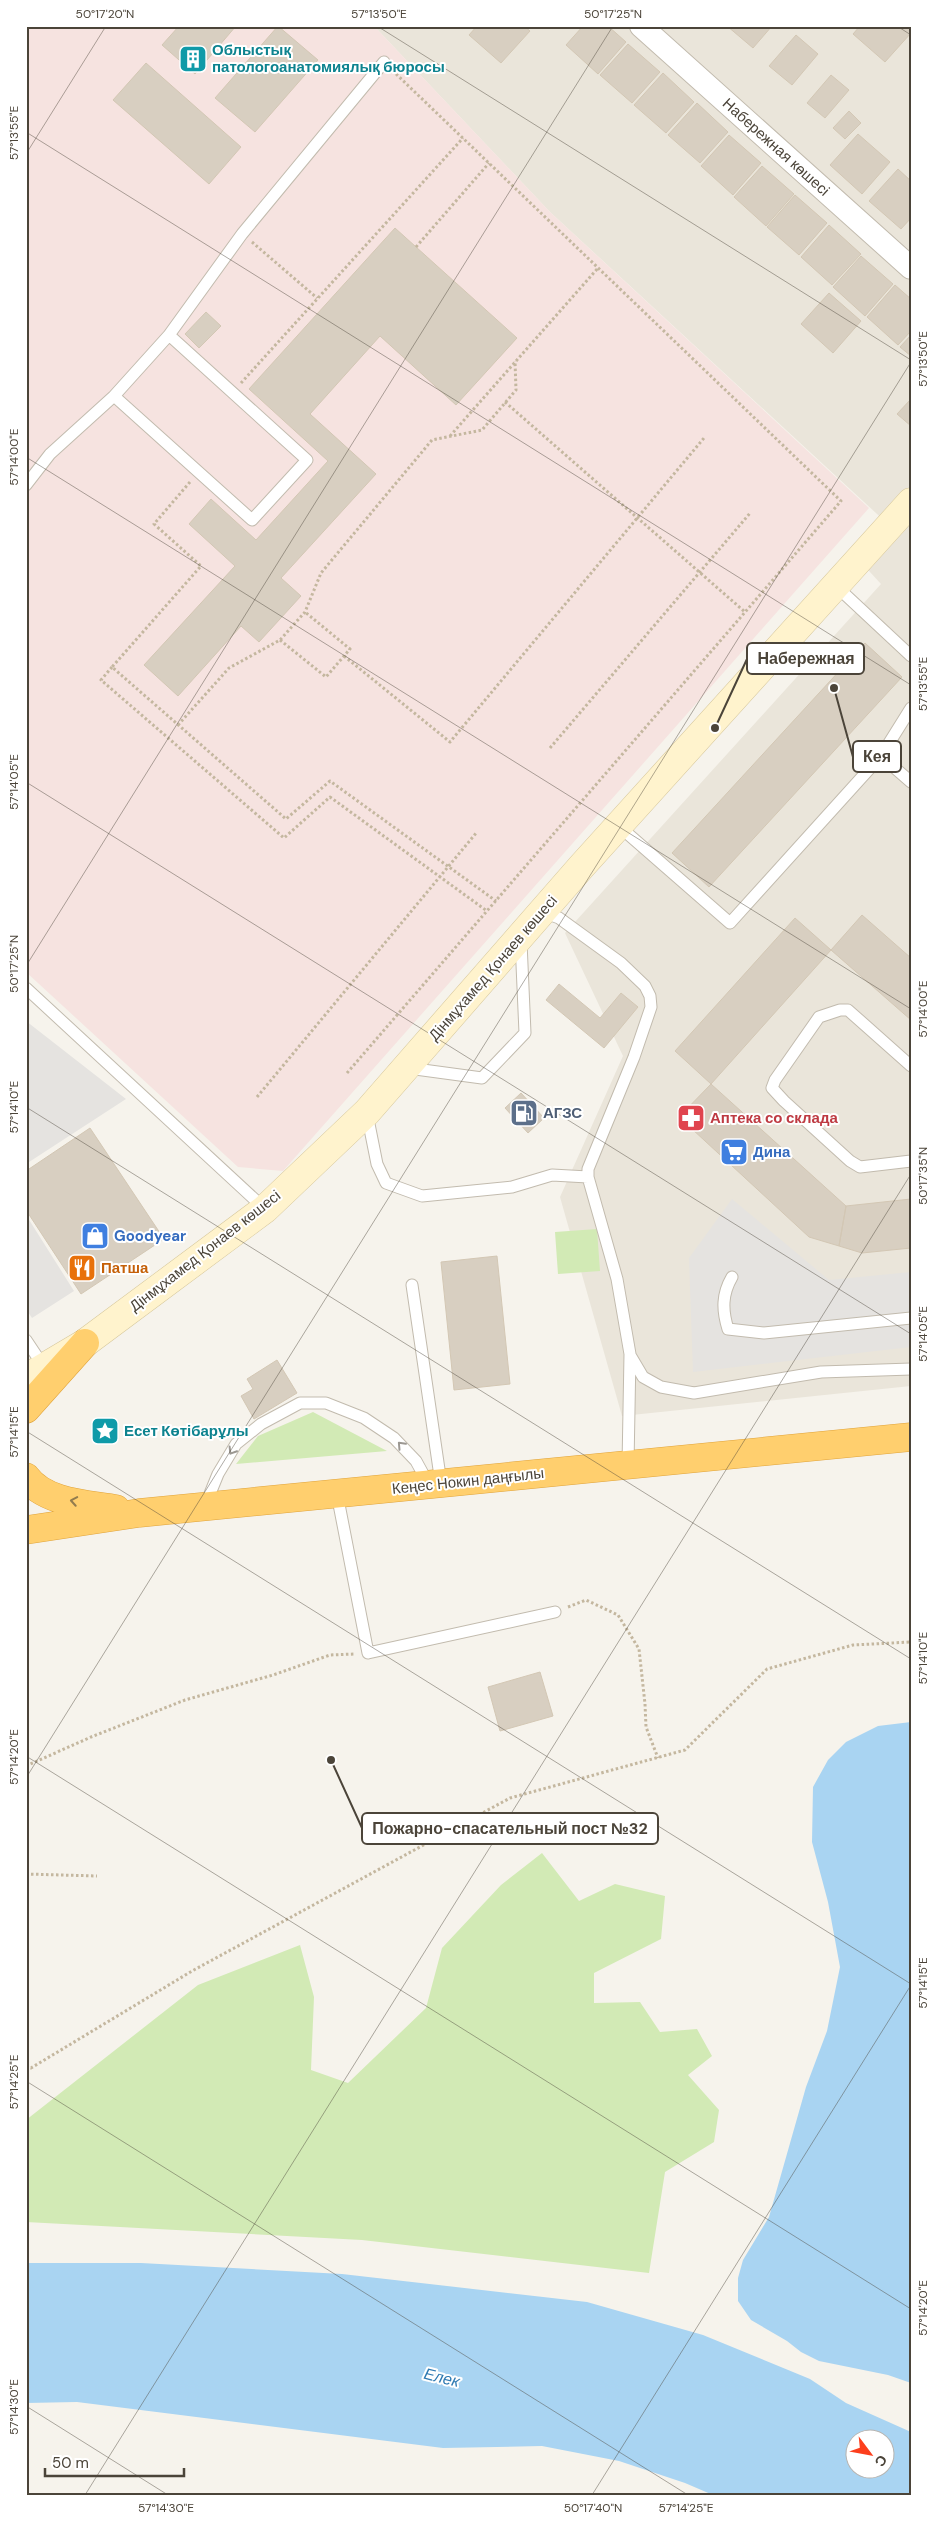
<svg xmlns="http://www.w3.org/2000/svg" width="937" height="2521" viewBox="0 0 937 2521" font-family="'DM Sans',sans-serif">
  <rect width="100%" height="100%" fill="#f6f3ec"/>
  <path fill="#eae5da" d="M374,26H911V1386L622,1416L560,1197L623,1056L565,933L881,584L859,560L890,526L550,212Z"/>
  <path fill="#f6e3e0" d="M26,26H374L550,212L869,508L283,1171L238,1167L26,972Z"/>
  <path fill="#d2eab5" d="M597,1229L600,1271L558,1274L555,1232Z
    M313,1412L387,1451L236,1464L258,1436Z
    M542,1853L579,1901L615,1884L665,1896L661,1939L594,1973V2003L640,2002L660,2032L697,2029L712,2056L688,2075L719,2110L714,2142L665,2172L649,2273L362,2240L26,2222V2120L198,1985L300,1945L314,1997L311,2070L348,2083L426,2008L442,1948L501,1885Z"/>
  <path fill="#e5e3e0" d="M26,1021L126,1099L26,1164Z
    M732,1199L829,1280L911,1272V1347L693,1372L689,1258Z
    M26,1215L74,1291L32,1318L26,1309Z"/>
  <path fill="#a9d4f2" fill-rule="evenodd" d="M911,1722V2383L888,2375L819,2361L801,2352L787,2341L751,2320L738,2301V2278L743,2260L769,2217L806,2087L827,2031L840,1967L828,1902L812,1842L813,1787L828,1760L846,1742L878,1726Z
    M26,2263H141L342,2274L587,2302L703,2335L810,2379L846,2403L911,2432V2495H713L685,2483L619,2461L542,2446L443,2448L77,2402L26,2403ZM854,2438H884V2468H854Z"/>
  <path fill="#d8cfc1" stroke="#d3c7b4" d="M179,26H236L195,74L162,45Z
    M278,26L318,60L255,132L215,98Z
    M477,26H524L530,31L501,63L469,35Z
    M583,26H608L626,42L598,74L566,45Z
    M727,26H772L753,48Z
    M860,26H909L911,33L885,62L853,34Z
    M796,35L818,54L792,85L769,66Z
    M628,44L660,72L632,103L600,75Z
    M146,63L241,147L209,184L113,100Z
    M663,73L694,102L666,133L634,105Z
    M831,75L849,90L825,118L807,103Z
    M697,103L728,132L700,163L668,135Z
    M849,111L861,123L845,139L833,128Z
    M858,134L890,162L862,194L830,165Z
    M729,135L761,163L733,195L701,166Z
    M762,166L794,194L766,226L734,197Z
    M898,169L911,181V218L901,229L869,201Z
    M795,195L827,223L799,255L767,227Z
    M829,225L861,254L832,285L801,257Z
    M395,228L517,338L456,405L380,336L310,414L376,474L281,578L301,596L259,642L241,626L178,696L144,665L235,566L189,524L211,499L256,540L328,461L249,389Z
    M861,256L893,284L865,316L833,287Z
    M895,285L911,299V331L898,345L867,317Z
    M829,293L861,321L833,353L801,324Z
    M206,312L221,326L199,348L185,334Z
    M911,335V356L900,347Z
    M911,399V426L897,414Z
    M865,643L902,677L709,887L672,853Z
    M862,915L911,958V1020L831,950Z
    M795,918L831,950L711,1084L675,1051Z
    M559,984L600,1018L621,993L638,1007L604,1048L546,1000Z
    M711,1084L846,1206L839,1246L809,1237L679,1117Z
    M521,1093L544,1118L528,1133L505,1108Z
    M90,1128L164,1239L81,1294L26,1210V1171Z
    M911,1199V1248L862,1253L839,1246L846,1206Z
    M497,1256L510,1384L454,1390L441,1262Z
    M277,1360L297,1393L254,1419L241,1396L253,1389L247,1379Z
    M540,1672L553,1716L500,1731L488,1687Z"/>
  <g fill="none" stroke-linecap="round" stroke-linejoin="round">
    <defs>
      <path id="lane" d="M169,335L242,234L384,62
        M26,485L50,454L114,396L169,335L307,460L252,520L114,396
        M836,586L911,656
        M881,756L911,782
        M620,827L730,923L881,756L911,708
        M543,912L559,918L621,963L645,986L650,996L651,1007L634,1057L588,1169V1177L617,1279L630,1354L628,1465
        M26,988L265,1209
        M911,1066L848,1010H840L819,1017L775,1080L772,1088L784,1101L850,1161L860,1167L911,1161
        M408,1068L482,1078L525,1033L521,942
        M367,1114L377,1164L386,1183L422,1196L512,1187L552,1175L588,1177
        M732,1277C722,1294 722,1310 728,1329L764,1333L911,1318
        M412,1285L441,1483
        M26,1340L44,1367
        M630,1355L643,1377L661,1387L694,1393L821,1372L911,1369
        M337,1494L368,1653L555,1612
        M205,1506L218,1474L236,1444L261,1424L300,1403H326L364,1418L394,1438L416,1461L428,1483"/>
      <path id="street" d="M641,26L911,268"/>
      <path id="secondary" d="M26,1378L85,1343L265,1209L367,1112L581,867L911,502"/>
      <path id="highway" d="M26,1409L85,1343
        M26,1477C45,1503 87,1504 116,1509
        M26,1530L139,1513L911,1437"/>
    </defs>
    <use href="#lane" stroke="#c2bbae" stroke-width="13"/>
    <use href="#street" stroke="#c2bbae" stroke-width="24"/>
    <use href="#secondary" stroke="#d6c79b" stroke-width="29"/>
    <use href="#highway" stroke="#e0a43c" stroke-width="29"/>
    <path stroke="#c4b79f" stroke-width="3" stroke-dasharray="2.5 2.5" stroke-linecap="butt" d="M252,242L317,298
      M416,247L489,163
      M241,383L463,138
      M505,402L745,612
      M450,436L598,268
      M190,482L154,524L201,566L112,667L286,819L330,781L496,901
      M280,640L326,677L350,649L305,612
      M344,656L450,742L704,438
      M112,667L101,680L284,838L330,797L487,911
      M178,725L229,668L280,640L305,612L321,573L432,440L482,430L516,390L515,361
      M550,748L751,512
      M347,1073L841,501L394,72
      M257,1097L477,832
      M568,1607L586,1600L618,1615L639,1649L645,1704L646,1727L658,1758
      M26,1766L91,1737L185,1700L273,1675L330,1655L354,1654
      M26,1874L97,1876
      M26,2066L31,2068L192,1971L510,1798L685,1750L767,1669L853,1645L911,1642"/>
    <use href="#lane" stroke="#fff" stroke-width="11"/>
    <use href="#street" stroke="#fff" stroke-width="22"/>
    <use href="#secondary" stroke="#fff3cd" stroke-width="28"/>
    <use href="#highway" stroke="#ffcf6e" stroke-width="28"/>
  </g>
  <defs><path id="oneway-chevron" d="M-2-3.5L2.5 0L-2 3.5" fill="none" stroke-width="1.6" stroke-linecap="round" stroke-linejoin="round" transform="scale(1.25)"/></defs>
  <g stroke="#9c9892">
    <use href="#oneway-chevron" transform="translate(401 1445) rotate(-133)"/>
    <use href="#oneway-chevron" transform="translate(232 1451) rotate(122)"/>
  </g>
  <use stroke="#937c4e" href="#oneway-chevron" transform="translate(74 1501) rotate(-170)"/>
  <path fill="none" stroke="#4b4439" stroke-width="1" stroke-opacity="0.45" d="M377,26L911,360M897,26L911,35M26,132L911,685M26,154L106,26M26,457L911,1009M26,782L911,1334M26,966L613,26M26,1107L911,1659M26,1431L911,1984M26,1756L911,2309M26,1778L911,362M26,2081L688,2495M26,2406L168,2495M85,2495L911,1174M592,2495L911,1985"/>
  <defs>
    <symbol id="building-square" viewBox="-11 -11 22 22"><rect x="-9" y="-9" width="18" height="18" rx="4" fill="#0f9aa8" stroke="#fff"/><path d="M-4-6H4V6H1V3H-1V6H-4ZM-2.5-4.3h1.7v1.8h-1.7ZM.8-4.3h1.7v1.8H.8ZM-2.5-1h1.7V.8h-1.7ZM.8-1h1.7V.8H.8Z" fill="#fff"/></symbol>
    <symbol id="fuel-square" viewBox="-11 -11 22 22"><rect x="-9" y="-9" width="18" height="18" rx="4" fill="#5c6f8a" stroke="#fff"/><path d="M-5.5-6h7V0h2V4h1.3V-2.5L3-4.5l.8-.8L6-3V5H2.5V1h-1V6h-7ZM-4.2-4.7v3.2H.2V-4.7Z" fill="#fff"/></symbol>
    <symbol id="pharmacy-square" viewBox="-11 -11 22 22"><rect x="-9" y="-9" width="18" height="18" rx="4" fill="#e0444e" stroke="#fff"/><path d="M-2-6h4v4h4v4h-4v4h-4v-4h-4v-4h4Z" fill="#fff"/></symbol>
    <symbol id="supermarket-square" viewBox="-11 -11 22 22"><rect x="-9" y="-9" width="18" height="18" rx="4" fill="#3f7fe0" stroke="#fff"/><path d="M-6-5.5h2.5l.6 2H6L4.5 2H-2.5L-4.4-4H-6ZM-1.5 3.2a1.3 1.3 0 1 0 .1 0ZM3 3.2a1.3 1.3 0 1 0 .1 0Z" fill="#fff"/></symbol>
    <symbol id="shop-square" viewBox="-11 -11 22 22"><rect x="-9" y="-9" width="18" height="18" rx="4" fill="#3f7fe0" stroke="#fff"/><path d="M-5-2.5h2.3a2.7 3.5 0 0 1 5.4 0H5L5.5 6h-11ZM-1.5-2.5h3a1.5 2.3 0 0 0-3 0Z" fill="#fff"/></symbol>
    <symbol id="restaurant-square" viewBox="-11 -11 22 22"><rect x="-9" y="-9" width="18" height="18" rx="4" fill="#e8710a" stroke="#fff"/><path d="M-5-6h1v4h1v-4h1v4h1v-4h1v5L-1.5 .5V6h-2V.5L-5-1ZM5-6V6H3V1.5H1.5Q1.5-4 5-6Z" fill="#fff"/></symbol>
    <symbol id="sight-square" viewBox="-11 -11 22 22"><rect x="-9" y="-9" width="18" height="18" rx="4" fill="#0f9aa8" stroke="#fff"/><path d="M0-6L1.8-2.2L6-1.7L2.9 1.2L3.7 5.4L0 3.3L-3.7 5.4L-2.9 1.2L-6-1.7L-1.8-2.2Z" fill="#fff"/></symbol>
  </defs>
  <g fill-rule="evenodd">
    <use href="#building-square" x="177" y="43" width="32" height="32"/>
    <use href="#fuel-square" x="508" y="1097" width="32" height="32"/>
    <use href="#pharmacy-square" x="675" y="1102" width="32" height="32"/>
    <use href="#supermarket-square" x="718" y="1136" width="32" height="32"/>
    <use href="#shop-square" x="79" y="1220" width="32" height="32"/>
    <use href="#restaurant-square" x="66" y="1252" width="32" height="32"/>
    <use href="#sight-square" x="89" y="1415" width="32" height="32"/>
  </g>
  <g text-anchor="middle" stroke-width="4" stroke-linejoin="round" paint-order="stroke">
    <g font-size="15" font-weight="bold" fill="#0d838f" stroke="#fff" text-anchor="start">
      <text x="212" y="55">Облыстық<tspan x="212" dy="17">патологоанатомиялық бюросы</tspan></text>
      <text x="124" y="1436">Есет Көтібарұлы</text>
    </g>
    <g font-size="15" fill="#4b4439" stroke="#fff">
      <text transform="translate(776 147) rotate(42)" y="5">Набережная көшесі</text>
      <text transform="translate(493 968) rotate(-49)" y="5">Дінмұхамед Қонаев көшесі</text>
      <text transform="translate(205 1251) rotate(-38)" y="5">Дінмұхамед Қонаев көшесі</text>
      <text transform="translate(468 1481) rotate(-6)" y="5">Кеңес Нокин даңғылы</text>
    </g>
    <g font-size="15" font-weight="bold" fill="#4e5e75" stroke="#fff" text-anchor="start">
      <text x="543" y="1118">АГЗС</text>
    </g>
    <g font-size="15" font-weight="bold" fill="#be3a42" stroke="#fff" text-anchor="start">
      <text x="710" y="1123">Аптека со склада</text>
    </g>
    <g font-size="15" font-weight="bold" fill="#366cbe" stroke="#fff" text-anchor="start">
      <text x="753" y="1157">Дина</text>
      <text x="114" y="1241">Goodyear</text>
    </g>
    <g font-size="15" font-weight="bold" fill="#c56008" stroke="#fff" text-anchor="start">
      <text x="101" y="1273">Патша</text>
    </g>
    <g font-size="16" font-style="italic" fill="#2e7ab2" stroke="#fff">
      <text transform="translate(442 2377) rotate(14)" y="6">Елек</text>
    </g>
  </g>
  <path fill="none" stroke="#4b4439" stroke-width="2" d="M715 728L747 659M834 688L853 757M331 1760L362 1828"/>
  <g fill="#4b4439" stroke="#fff" stroke-width="2">
    <circle cx="715" cy="728" r="5"/>
    <circle cx="834" cy="688" r="5"/>
    <circle cx="331" cy="1760" r="5"/>
  </g>
  <g fill="#fff" stroke="#4b4439" stroke-width="2">
    <rect x="747" y="643" width="117" height="31" rx="5"/>
    <rect x="853" y="741" width="48" height="31" rx="5"/>
    <rect x="362" y="1813" width="296" height="31" rx="5"/>
  </g>
  <g font-size="16" text-anchor="middle" font-weight="bold" fill="#4b4439">
    <text x="806" y="664">Набережная</text>
    <text x="877" y="762">Кея</text>
    <text x="510" y="1834">Пожарно-спасательный пост №32</text>
  </g>
  <rect width="937" height="2521" fill="none" stroke="#ffffff" stroke-width="55"/>
  <g transform="translate(870 2454) rotate(122)"><circle r="24" fill="#ffffff" stroke="#b7b4b0"/>
  <path d="M0-4L9 19L0 12L-9 19Z" fill="#fc3f1d"/>
  <text y="-8" font-size="14" font-weight="bold" text-anchor="middle" fill="#4b4439">С</text>
  </g>
  <path d="M45 2468v8h139v-8" fill="none" stroke="#4b4439" stroke-width="2.5"/>
  <text x="52" y="2468" font-size="15" fill="#4b4439" stroke="#ffffff" stroke-width="4" paint-order="stroke">50 m</text>
  <rect x="28" y="28" width="882" height="2466" fill="none" stroke="#4b4439" stroke-width="2"/>
  <g font-size="12" text-anchor="middle" fill="#4b4439">
    <text x="105" y="18">50°17'20"N</text>
    <text x="379" y="18">57°13'50"E</text>
    <text x="613" y="18">50°17'25"N</text>
    <text transform="translate(14 133) rotate(-90)" y="4">57°13'55"E</text>
    <text transform="translate(923 359) rotate(-90)" y="4">57°13'50"E</text>
    <text transform="translate(14 457) rotate(-90)" y="4">57°14'00"E</text>
    <text transform="translate(923 684) rotate(-90)" y="4">57°13'55"E</text>
    <text transform="translate(14 782) rotate(-90)" y="4">57°14'05"E</text>
    <text transform="translate(14 964) rotate(-90)" y="4">50°17'25"N</text>
    <text transform="translate(923 1009) rotate(-90)" y="4">57°14'00"E</text>
    <text transform="translate(14 1107) rotate(-90)" y="4">57°14'10"E</text>
    <text transform="translate(923 1176) rotate(-90)" y="4">50°17'35"N</text>
    <text transform="translate(923 1334) rotate(-90)" y="4">57°14'05"E</text>
    <text transform="translate(14 1432) rotate(-90)" y="4">57°14'15"E</text>
    <text transform="translate(923 1658) rotate(-90)" y="4">57°14'10"E</text>
    <text transform="translate(14 1757) rotate(-90)" y="4">57°14'20"E</text>
    <text transform="translate(923 1983) rotate(-90)" y="4">57°14'15"E</text>
    <text transform="translate(14 2082) rotate(-90)" y="4">57°14'25"E</text>
    <text transform="translate(923 2308) rotate(-90)" y="4">57°14'20"E</text>
    <text transform="translate(14 2407) rotate(-90)" y="4">57°14'30"E</text>
    <text x="166" y="2512">57°14'30"E</text>
    <text x="593" y="2512">50°17'40"N</text>
    <text x="686" y="2512">57°14'25"E</text>
  </g>
</svg>
